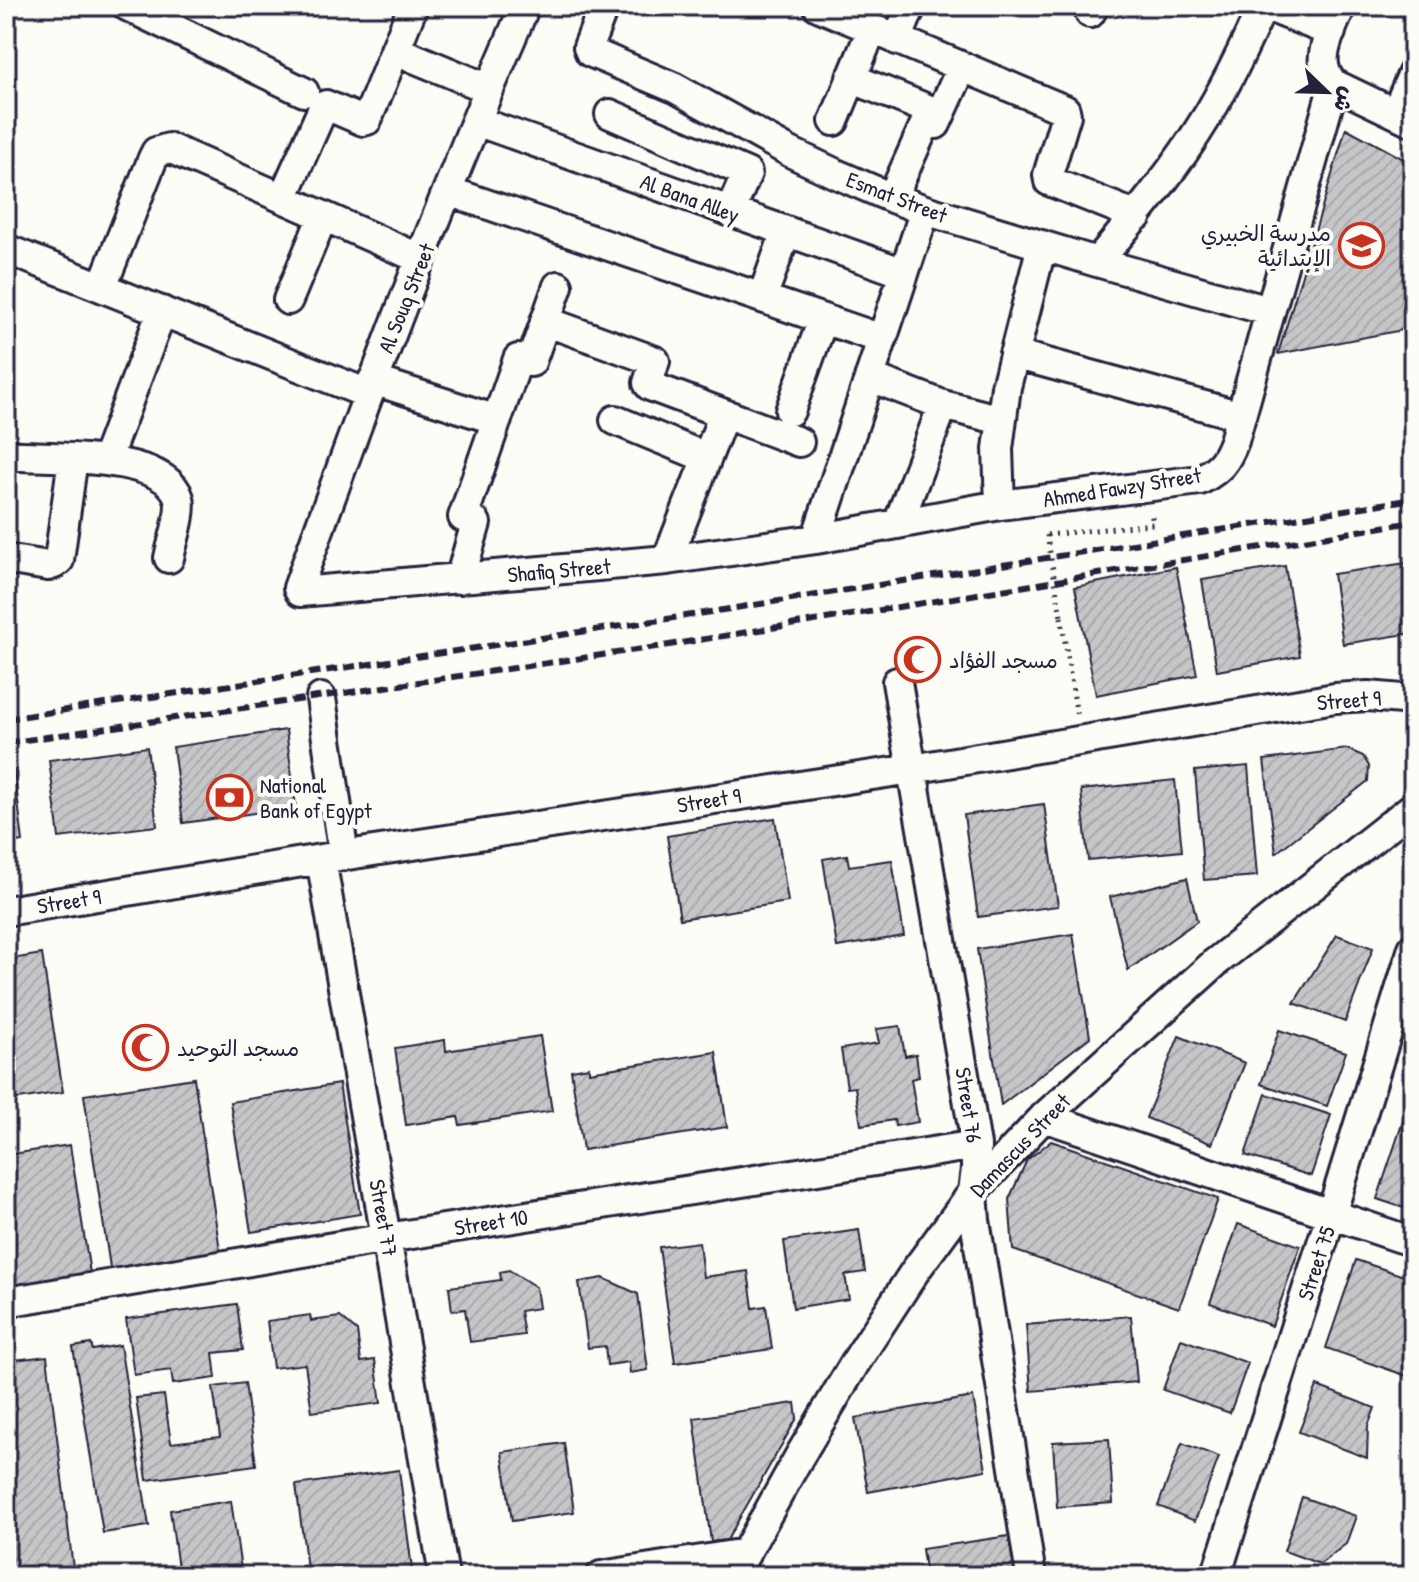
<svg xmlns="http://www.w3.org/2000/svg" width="1419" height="1582" viewBox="0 0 1419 1582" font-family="'Patrick Hand','Playpen Sans Arabic',sans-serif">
  <defs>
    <pattern id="building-hatch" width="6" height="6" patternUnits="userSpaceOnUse" patternTransform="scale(2)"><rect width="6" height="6" fill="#c6c6c8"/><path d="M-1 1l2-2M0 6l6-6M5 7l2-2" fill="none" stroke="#aaaaad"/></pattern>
  </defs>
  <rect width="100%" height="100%" fill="#fdfcf7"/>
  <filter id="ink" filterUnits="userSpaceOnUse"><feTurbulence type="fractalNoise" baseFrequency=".0125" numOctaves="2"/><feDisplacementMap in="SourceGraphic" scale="16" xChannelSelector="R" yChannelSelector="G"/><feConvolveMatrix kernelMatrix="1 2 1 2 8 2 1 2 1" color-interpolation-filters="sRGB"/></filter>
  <g filter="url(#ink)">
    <path fill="url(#building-hatch)" stroke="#22223b" stroke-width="2" d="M1346,128L1413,164V328L1278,354Z
      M1413,562V633L1343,644L1333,574Z
      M1285,566L1300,656L1217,671L1202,580Z
      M1176,567L1197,675L1096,695L1075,587Z
      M286,730L296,807L183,823L173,747Z
      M147,747L157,826L59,838L49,760Z
      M1347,749L1363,756L1369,766L1368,781L1276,853L1264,760Z
      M1248,766L1257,876L1204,880L1195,771Z
      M14,770L23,841L6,843V771Z
      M1175,780L1182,851L1088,860L1081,790Z
      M1044,804L1058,906L978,917L964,815Z
      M775,818L788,902L680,919L667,836Z
      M847,855L849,866L892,860L904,936L837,947L823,859Z
      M1187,878L1197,921L1128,970L1110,897Z
      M1073,934L1090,1037L1001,1105L977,949Z
      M1337,935L1373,948L1345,1022L1294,1003Z
      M42,954L63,1092L6,1101V960Z
      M900,1026L905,1056L916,1054L919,1077L911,1079L918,1122L895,1126L894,1120L861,1125L855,1087L847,1088L841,1049L879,1043L876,1029Z
      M1279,1030L1346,1052L1327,1106L1261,1084Z
      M540,1036L552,1111L460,1125L458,1117L406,1125L395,1048L445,1040L446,1051Z
      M1179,1036L1245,1063L1212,1144L1146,1118Z
      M716,1052L727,1127L583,1150L571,1070L589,1067V1072Z
      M194,1078L221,1257L111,1274L84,1095Z
      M339,1084L360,1214L251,1232L230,1102Z
      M1266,1094L1331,1115L1311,1176L1245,1155Z
      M1404,1118L1413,1121V1211L1377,1199Z
      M1051,1141L1218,1199L1179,1308L1013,1250L1009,1199L1027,1160Z
      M70,1145L92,1286L6,1292V1155Z
      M1238,1224L1300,1246L1272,1326L1210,1303Z
      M859,1230L865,1272L845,1275L849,1299L793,1308L784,1241Z
      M699,1242L703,1277L748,1271L753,1308L766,1306L772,1349L675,1363L659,1247Z
      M1356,1260L1413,1279V1378L1326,1348Z
      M509,1270L536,1287L539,1308L520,1311L524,1335L470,1342L465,1309L452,1311L449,1287L501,1280L500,1272Z
      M603,1278L638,1294L648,1370L630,1373L629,1362L607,1365L605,1346L588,1348L579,1282Z
      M237,1304L243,1350L213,1353L216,1378L173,1384L171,1370L134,1375L126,1319Z
      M310,1315L311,1321L340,1317L357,1331L361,1362L375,1360L381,1403L312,1412L305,1364L273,1368L267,1321Z
      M1131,1316L1137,1382L1031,1391L1026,1325Z
      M1181,1339L1248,1363L1230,1413L1163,1390Z
      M91,1344L93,1350L120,1345L149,1526L103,1533L73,1347Z
      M47,1356L73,1568L6,1573V1361Z
      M245,1383L256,1465L147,1480L136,1398L164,1395L171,1443L220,1437L213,1387Z
      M1317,1386L1375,1408L1368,1426L1367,1458L1299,1432Z
      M973,1397L986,1470L868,1492L855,1418Z
      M795,1403L797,1418L727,1540L711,1542L694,1418Z
      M1109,1439L1113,1503L1057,1507L1053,1442Z
      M564,1443L574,1512L512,1521L502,1452Z
      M1182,1443L1219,1457L1195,1521L1158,1506Z
      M399,1470L413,1576H308L296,1485Z
      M1302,1497L1356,1516L1346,1544L1320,1564L1284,1551Z
      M231,1501L242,1576H179L170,1510Z
      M1009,1536L1015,1576H926L922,1549Z"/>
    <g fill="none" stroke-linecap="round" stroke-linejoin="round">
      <defs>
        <path id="minor" d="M127,6L304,92
          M525,6C441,197 368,392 298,588L300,592L667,560L816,539L1000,505L1200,480C1220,469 1226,462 1234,441L1334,84
          M604,6L588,47L590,52L675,88L790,152L834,173L892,198L925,210L1097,262L1269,311
          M818,6L1065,110L1066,115L1048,175L1049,181L1137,216
          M1267,6L1331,32
          M1341,6C1332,30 1311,64 1334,84L1413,122
          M1090,13L1094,6
          M897,40L911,6
          M395,50L489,89
          M851,78L925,108
          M1396,113L1413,73
          M610,114L747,173L730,212
          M476,121L904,273
          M834,121L872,29
          M448,191L882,339
          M283,198L324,106L326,105L363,121L367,120L413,6
          M892,198L926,122L936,124L962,67
          M6,249L368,394
          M1097,262C1137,215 1176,168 1208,115C1229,80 1246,43 1263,6
          M102,287L153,158L156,152L169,148L421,259
          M762,298L786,232
          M288,300L323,216
          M545,321L655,361L648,383L650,386L799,442
          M1014,354L1241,416
          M870,377L943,405L1001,420
          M373,380L497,420
          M790,411L823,319
          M615,420L707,458
          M6,455C44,459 165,451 179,498C183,512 172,543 169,558
          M106,460L162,311
          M1000,505L998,449L1006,387L1042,245
          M898,524L943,405
          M816,539L925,210
          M6,559L48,566L54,564L59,560L73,458
          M667,560L724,414
          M460,579L476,523L463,517L518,359L531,362L558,286
          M897,682L976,1145V1169L973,1192L975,1220L1031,1576
          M321,698L344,856
          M321,859L444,1576
          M6,911L321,859L912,769L1335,698L1368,696L1413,700
          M1044,1117L1413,1242
          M6,1302L387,1238L976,1145
          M601,1576L746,1553
          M733,1576L799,1457L855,1363L915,1271L973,1192L1044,1117L1216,962L1413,807
          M1216,1576L1331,1215L1413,948"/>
      </defs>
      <use href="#minor" stroke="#22223b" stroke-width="34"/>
      <path stroke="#22223b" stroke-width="5" stroke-dasharray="2 6" stroke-linecap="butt" d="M1047,535L1153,524L1151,512
        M1061,617L1077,716"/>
      <use href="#minor" stroke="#fdfcf7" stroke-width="28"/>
      <path stroke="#22223b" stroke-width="6" stroke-dasharray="12 6" stroke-linecap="butt" d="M6,719L667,619L1413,499
        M6,743L663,646L1413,522"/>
      <path stroke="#22223b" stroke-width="5" stroke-dasharray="2 6" stroke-linecap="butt" d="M1047,535L1061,617"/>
    </g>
  </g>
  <defs>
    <symbol id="school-ring" viewBox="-11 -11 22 22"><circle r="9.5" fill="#fdfcf7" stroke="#c8321e" stroke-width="1.5"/><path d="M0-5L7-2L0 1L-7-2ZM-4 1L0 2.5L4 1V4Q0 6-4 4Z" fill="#c8321e"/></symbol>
    <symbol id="mosque-ring" viewBox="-11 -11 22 22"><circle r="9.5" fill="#fdfcf7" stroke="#c8321e" stroke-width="1.5"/><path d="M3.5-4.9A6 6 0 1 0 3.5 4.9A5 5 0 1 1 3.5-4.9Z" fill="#c8321e"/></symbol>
    <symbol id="bank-ring" viewBox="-11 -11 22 22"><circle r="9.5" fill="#fdfcf7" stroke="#c8321e" stroke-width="1.5"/><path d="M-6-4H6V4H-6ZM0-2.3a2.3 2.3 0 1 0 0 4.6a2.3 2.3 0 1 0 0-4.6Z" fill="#c8321e"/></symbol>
  </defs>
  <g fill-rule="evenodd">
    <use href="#school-ring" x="1336" y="220" width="51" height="51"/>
    <use href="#mosque-ring" x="892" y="634" width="51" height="51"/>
    <use href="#bank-ring" x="204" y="772" width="51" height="51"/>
    <use href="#mosque-ring" x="120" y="1022" width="51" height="51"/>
  </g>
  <g text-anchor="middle" stroke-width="8" stroke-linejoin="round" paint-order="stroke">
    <g font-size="22" fill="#22223b" stroke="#fdfcf7">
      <text transform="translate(897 197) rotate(21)" y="8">Esmat Street</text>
      <text transform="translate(690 198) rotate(20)" y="8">Al Bana Alley</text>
      <text transform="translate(406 298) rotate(-68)" y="8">Al Souq Street</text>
      <text transform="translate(1122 487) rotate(-9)" y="8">Ahmed Fawzy Street</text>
      <text transform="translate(559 570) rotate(-5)" y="8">Shafiq Street</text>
      <text transform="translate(1349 700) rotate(-4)" y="8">Street 9</text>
      <text transform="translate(709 800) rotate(-9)" y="8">Street 9</text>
      <text transform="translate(69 901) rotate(-9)" y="8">Street 9</text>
      <text transform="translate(969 1105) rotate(81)" y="8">Street 76</text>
      <text transform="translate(1020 1145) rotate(-46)" y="8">Damascus Street</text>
      <text transform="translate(384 1218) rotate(80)" y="8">Street 77</text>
      <text transform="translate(491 1222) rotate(-9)" y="8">Street 10</text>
      <text transform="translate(1316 1263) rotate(-72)" y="8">Street 75</text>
    </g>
    <g font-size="22" fill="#22223b" stroke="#fdfcf7" text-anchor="start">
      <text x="1331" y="241" text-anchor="end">مدرسة الخبيري<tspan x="1331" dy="25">الإبتدائية</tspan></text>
      <text x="949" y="668">مسجد الفؤاد</text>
      <text x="260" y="793">National<tspan x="260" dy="25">Bank of Egypt</tspan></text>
      <text x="177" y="1056">مسجد التوحيد</text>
    </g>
  </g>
  <rect width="1419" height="1582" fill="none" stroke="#fdfcf7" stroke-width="32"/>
  <rect x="16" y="16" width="1387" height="1550" fill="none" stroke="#22223b" stroke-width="3" filter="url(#ink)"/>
  <g transform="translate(1327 92) rotate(113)" stroke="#fdfcf7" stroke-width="6" paint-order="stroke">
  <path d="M0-6L14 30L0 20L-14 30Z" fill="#22223b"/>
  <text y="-12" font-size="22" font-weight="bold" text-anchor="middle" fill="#22223b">ش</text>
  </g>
</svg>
